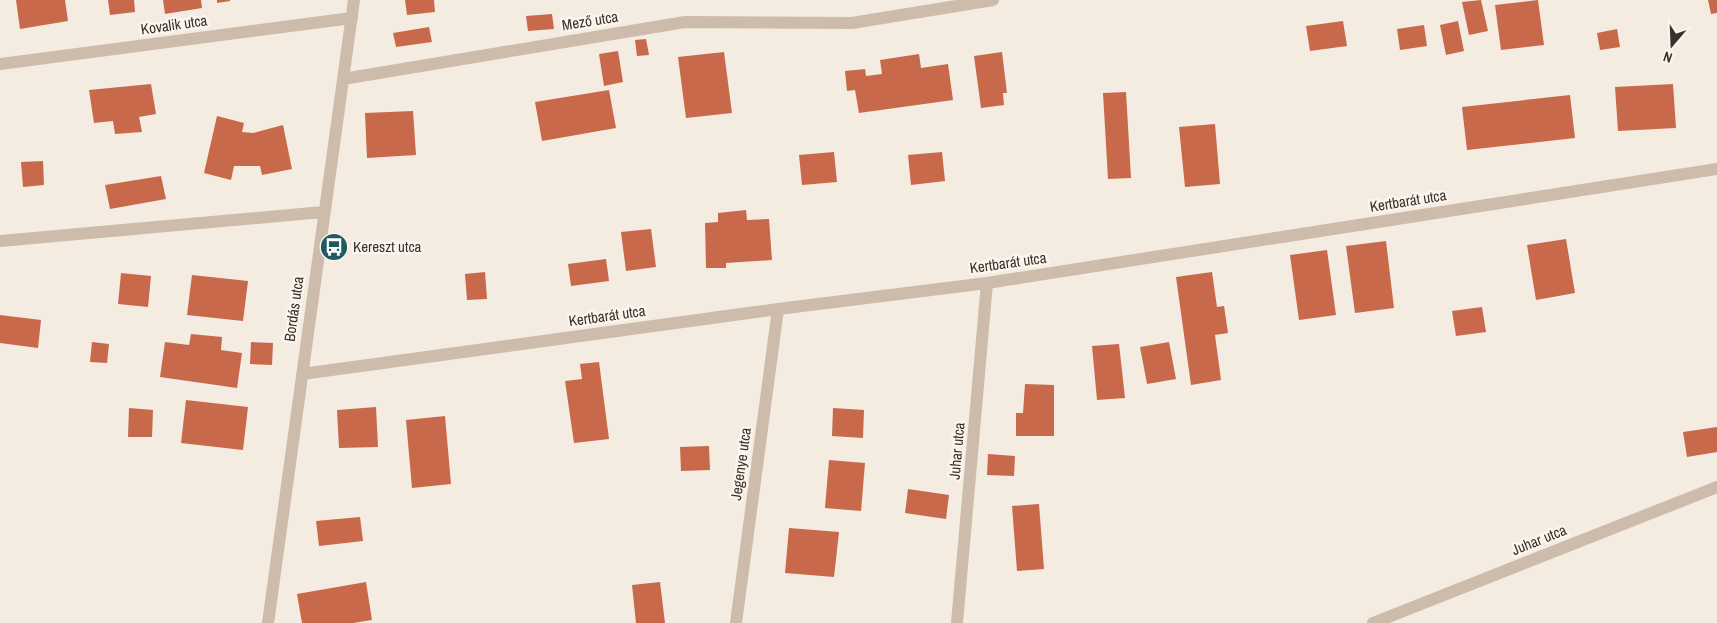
<svg xmlns="http://www.w3.org/2000/svg" width="1717" height="623" viewBox="0 0 1717 623" font-family="'Archivo Narrow',sans-serif">
  <rect width="100%" height="100%" fill="#f4ebe1"/>
  <path fill="#c8694b" d="M16,0H65L68,21L20,29Z
    M108,0H134L135,12L110,15Z
    M163,0H201L202,8L165,14Z
    M217,0H230V1L217,3Z
    M405,0H434L435,12L407,15Z
    M1481,0L1488,31L1469,35L1462,2Z
    M1538,0L1544,45L1501,50L1495,5Z
    M1708,0H1717V13L1711,14Z
    M552,14L554,29L528,31L526,16Z
    M1343,21L1347,46L1310,51L1306,26Z
    M1458,21L1464,51L1446,55L1440,25Z
    M1424,25L1427,46L1400,50L1397,29Z
    M429,27L432,42L396,47L393,33Z
    M1617,29L1620,47L1600,50L1597,33Z
    M646,39L649,55L637,56L635,40Z
    M618,51L623,82L604,86L599,54Z
    M724,52L732,113L686,118L678,57Z
    M1002,52L1007,93H1003L1004,105L981,108L974,56Z
    M919,54L921,68L948,64L953,100L859,113L855,90L847,91L845,71L865,69L866,76L882,74L880,60Z
    M151,84L156,114L139,117L142,132L115,134L113,121L94,123L89,90Z
    M1673,84L1676,128L1618,131L1615,87Z
    M609,90L616,128L542,141L535,102Z
    M1126,92L1131,178L1108,179L1103,93Z
    M1570,95L1575,138L1467,150L1462,107Z
    M413,111L416,155L367,158L365,113Z
    M217,116L244,123L242,132L253,133L283,125L292,169L262,175L260,166H234L231,180L204,173Z
    M1215,124L1220,184L1185,187L1179,127Z
    M834,152L837,182L802,185L799,155Z
    M942,152L945,181L911,185L908,155Z
    M43,161L44,185L23,187L21,162Z
    M161,176L166,199L110,209L105,185Z
    M746,210L747,220L769,219L772,260L726,263V268H706L705,223L718,222V213Z
    M651,229L656,267L626,271L621,232Z
    M1566,239L1575,293L1536,300L1527,245Z
    M1386,241L1394,308L1355,313L1346,246Z
    M1327,250L1336,315L1299,320L1290,255Z
    M606,259L609,281L571,286L568,264Z
    M485,272L487,299L467,300L465,274Z
    M1212,272L1217,307L1224,306L1228,333L1215,335L1221,380L1191,385L1176,277Z
    M121,273L151,276L148,307L118,304Z
    M192,275L248,281L243,321L187,315Z
    M1482,307L1486,332L1456,336L1452,311Z
    M0,315L41,320L38,348L0,343Z
    M191,334L222,337L221,350L242,353L237,388L160,377L165,342L189,345Z
    M92,342L109,344L107,363L90,362Z
    M251,342L273,343L272,365L250,364Z
    M1169,342L1176,379L1147,384L1140,347Z
    M1119,344L1125,398L1097,400L1092,346Z
    M599,362L609,439L574,443L565,381L582,379L580,364Z
    M1025,384L1054,385V436H1016V413H1023Z
    M186,400L248,407L243,450L181,443Z
    M376,407L378,447L339,448L337,410Z
    M129,408L153,410L152,437H128Z
    M833,408L864,410L863,438L832,436Z
    M445,416L451,484L412,488L406,420Z
    M1717,427V452L1687,457L1683,432Z
    M709,446L710,470L681,471L680,447Z
    M988,454L1015,456L1014,476L987,475Z
    M829,460L865,463L861,511L825,508Z
    M908,489L949,495L946,519L905,513Z
    M1039,504L1044,569L1017,571L1012,506Z
    M360,517L363,541L319,546L316,521Z
    M789,528L839,532L834,577L785,573Z
    M366,582L372,620L353,623H302L297,594Z
    M660,582L665,623H636L632,585Z"/>
  <g fill="none" stroke-linecap="round" stroke-linejoin="round">
    <path stroke="#cdbbac" stroke-width="12" d="M0,64L352,18
      M343,79L685,22L852,23L993,0
      M0,241L323,212
      M302,374L778,309L987,283L1717,169
      M268,623L354,0
      M736,623L778,309
      M957,623L987,283
      M1373,623L1717,487"/>
  </g>
  <defs>
    <symbol id="bus-disc" viewBox="-11 -11 22 22"><circle r="9.5" fill="#1f5a5e" stroke="#fbf5ee"/><path d="M-5-6H5V4H4V6H2V4H-2V6H-4V4H-5ZM-3.5-4V0h7V-4ZM-3.5 1.2v1.5H-2V1.2ZM2 1.2v1.5H3.5V1.2Z" fill="#fff"/></symbol>
  </defs>
  <g fill-rule="evenodd">
    <use href="#bus-disc" x="318" y="231" width="32" height="32"/>
  </g>
  <g text-anchor="middle" stroke-width="5" stroke-linejoin="round" paint-order="stroke">
    <g font-size="15" fill="#3b302b" stroke="#fbf5ee">
      <text transform="translate(590 21) rotate(-9)" y="5">Mező utca</text>
      <text transform="translate(174 25) rotate(-8)" y="5">Kovalik utca</text>
      <text transform="translate(1408 201) rotate(-9)" y="5">Kertbarát utca</text>
      <text transform="translate(1008 263) rotate(-8)" y="5">Kertbarát utca</text>
      <text transform="translate(294 309) rotate(-82)" y="5">Bordás utca</text>
      <text transform="translate(607 316) rotate(-8)" y="5">Kertbarát utca</text>
      <text transform="translate(957 451) rotate(-85)" y="5">Juhar utca</text>
      <text transform="translate(741 464) rotate(-82)" y="5">Jegenye utca</text>
      <text transform="translate(1539 540) rotate(-22)" y="5">Juhar utca</text>
    </g>
    <g font-size="15" fill="#3b302b" stroke="#fbf5ee" text-anchor="start">
      <text x="353" y="252">Kereszt utca</text>
    </g>
  </g>
  <g transform="translate(1672 45) rotate(199)" stroke="#fbf5ee" stroke-width="4" paint-order="stroke">
  <path d="M0-4L9 19L0 12L-9 19Z" fill="#3b302b"/>
  <text y="-8" font-size="14" font-weight="bold" text-anchor="middle" fill="#3b302b">N</text>
  </g>
</svg>
